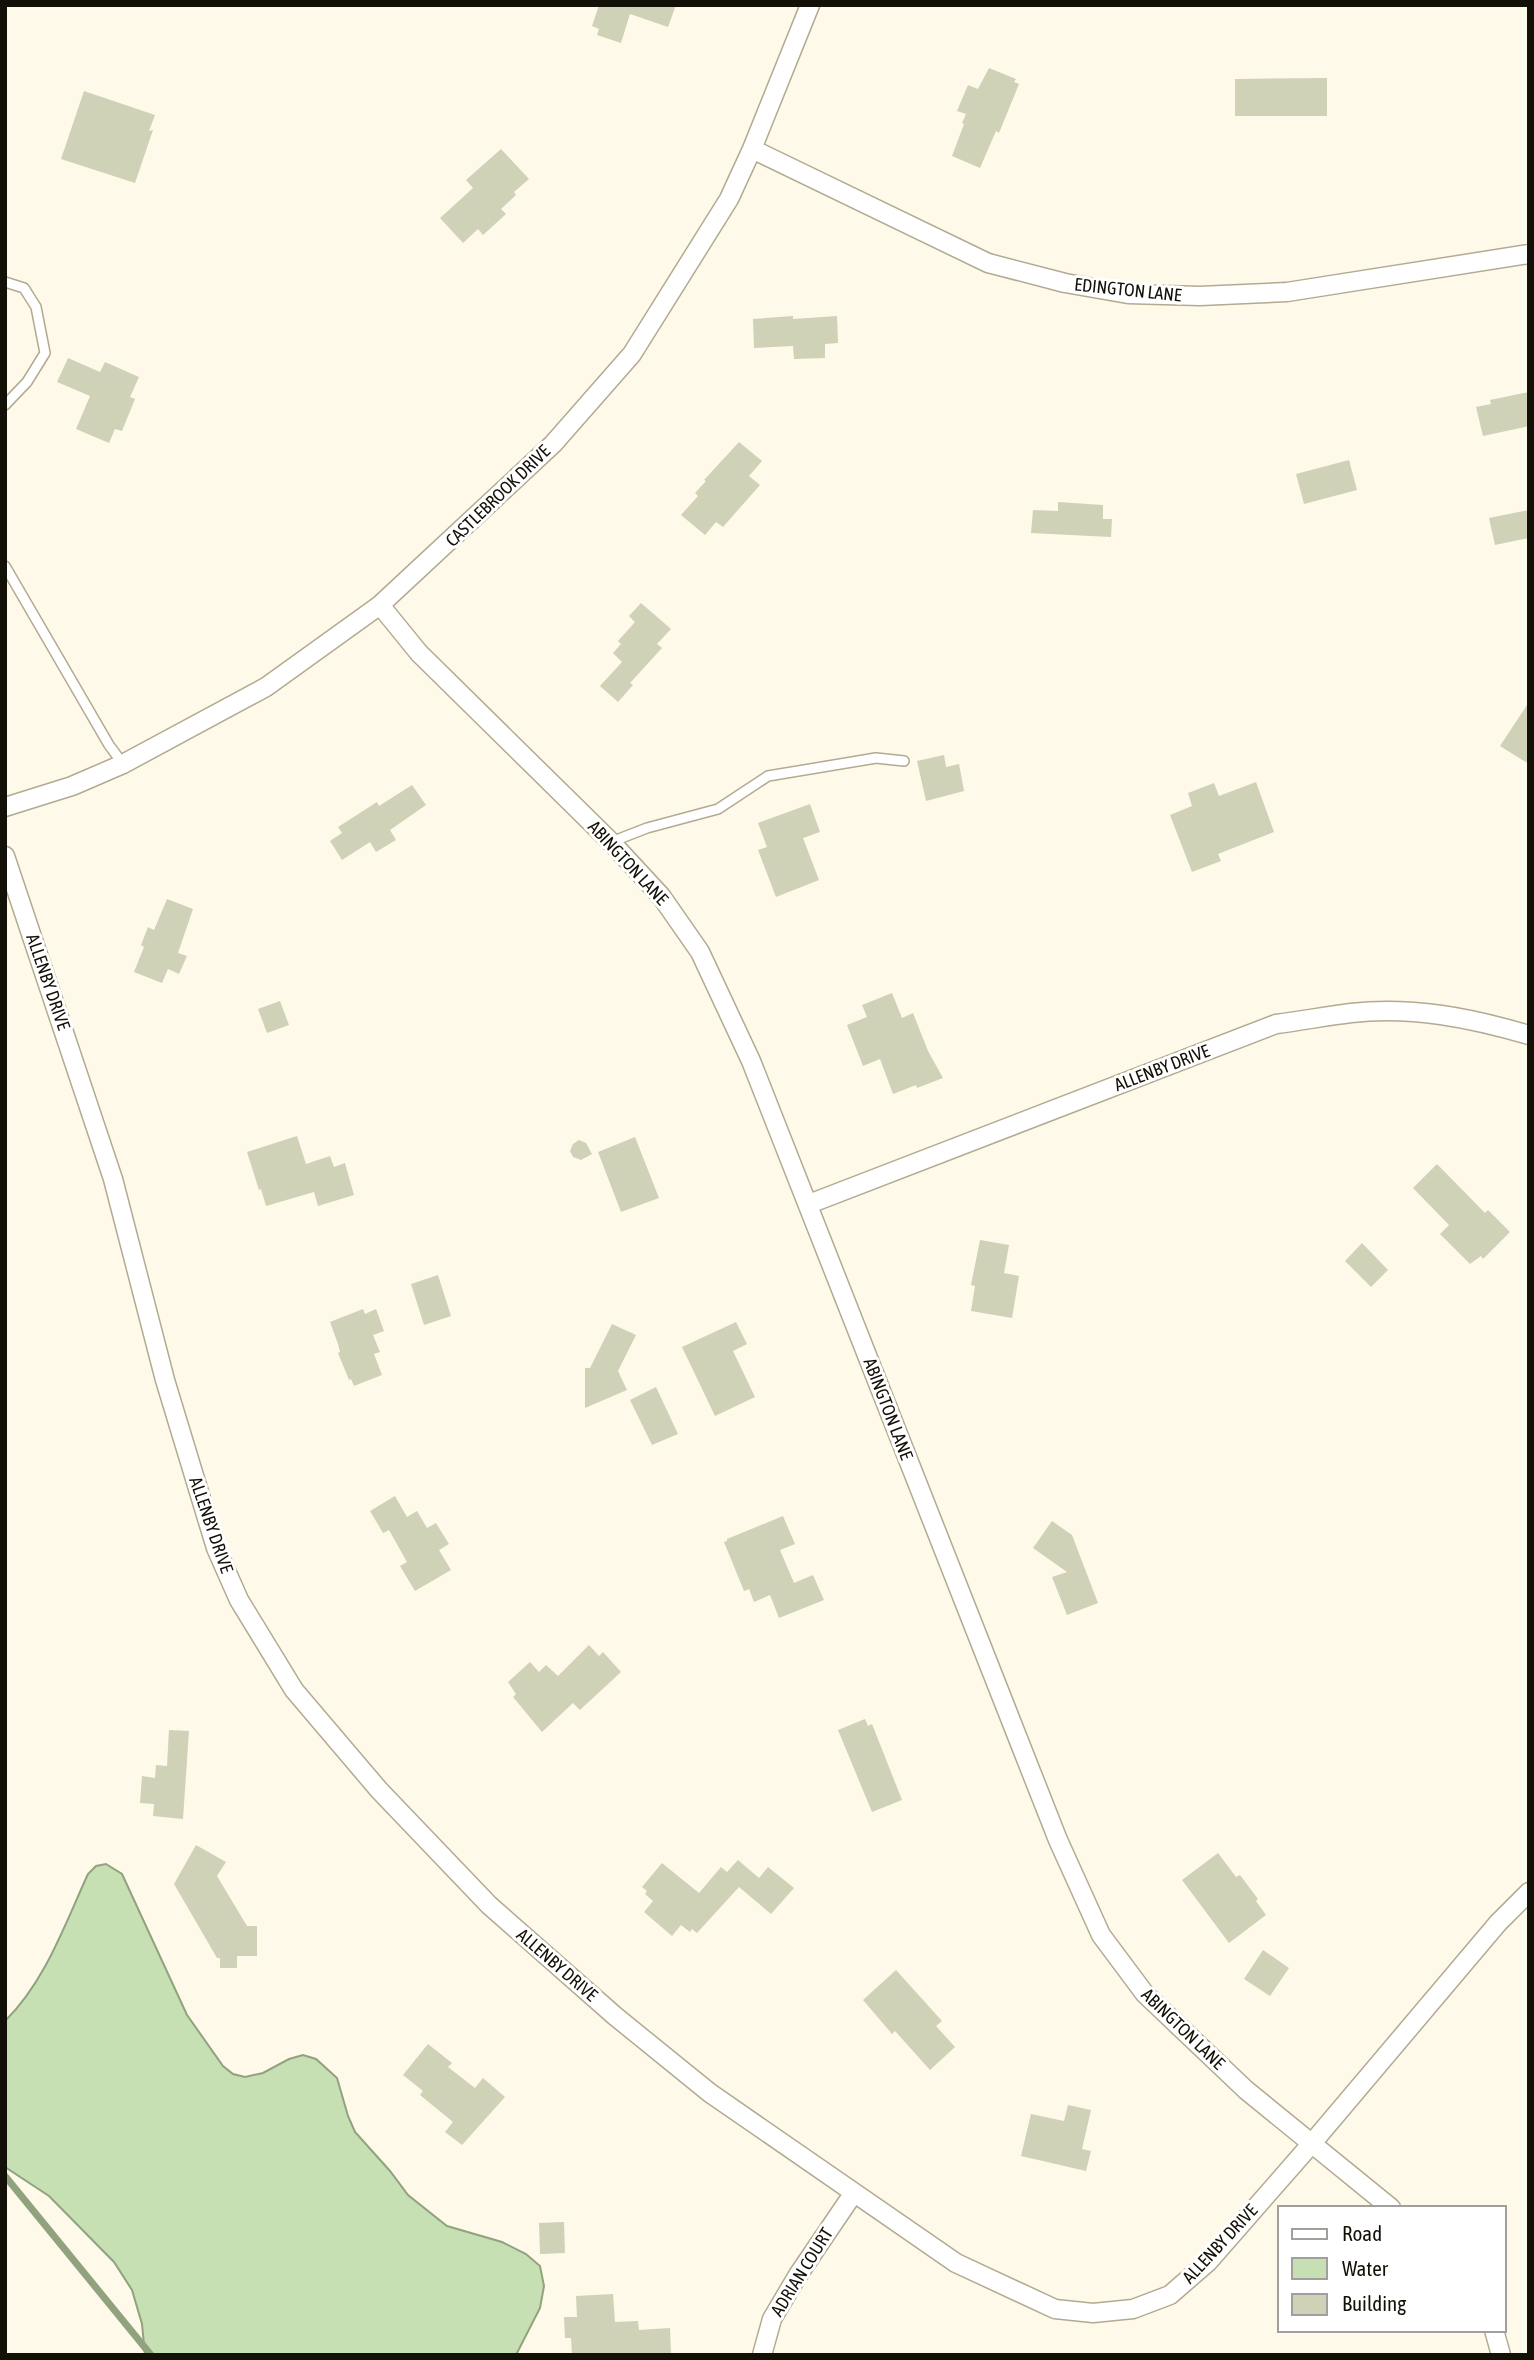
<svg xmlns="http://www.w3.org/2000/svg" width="1534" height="2360" viewBox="0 0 1534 2360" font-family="'Asap Condensed',sans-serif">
  <rect width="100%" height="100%" fill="#fef9e9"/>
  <path fill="#c7e0b3" stroke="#91a27f" stroke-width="2" d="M106,1864L122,1874L187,2015L223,2066L233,2074L245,2077L263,2073L289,2059L303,2055L316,2059L337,2078L348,2116L355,2132L390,2171L408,2195L447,2226L502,2242L526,2254L540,2266L544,2286L540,2308L516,2355H145L142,2324L132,2290L114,2262L49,2196L5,2167V2021C45,1982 65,1924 88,1874L96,1866Z"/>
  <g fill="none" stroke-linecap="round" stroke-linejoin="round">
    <path stroke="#91a27f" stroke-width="7" d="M5,2176L151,2355"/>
  </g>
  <path fill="#cfd2b7" d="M599,5H676L668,27L630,14L621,43L597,35L599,29L592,26Z
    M989,68L1016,79L1014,82L1019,84L999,133L996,131L980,168L952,156L964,124L962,123L966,114L957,111L968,85L978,89Z
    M1327,78V116H1235V79Z
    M84,91L155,115L149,131L153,130L135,183L61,159Z
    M501,149L529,179L514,192L516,195L501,209L506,214L483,235L478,229L463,243L440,218L473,188L466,180Z
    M793,316V319L837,316L838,343L825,344V358L794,359L793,346L754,348L753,319Z
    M68,358L100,372L105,362L139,377L130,397L135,399L122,431L115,429L109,443L76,429L90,396L57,382Z
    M1529,392V426L1483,436L1476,407L1491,404L1490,400Z
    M739,442L762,461L749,476L760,485L723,527L716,522L705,535L681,515L698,496L695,493L706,481L704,480Z
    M1349,460L1357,490L1304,504L1296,474Z
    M1058,502L1103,505V519H1112L1111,537L1031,533L1033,510L1058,511Z
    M1529,510V538L1495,545L1489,518Z
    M641,603L671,629L657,644L662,648L630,683L633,685L618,702L600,686L622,662L613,653L621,644L618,641L635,622L629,616Z
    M1529,702V764L1500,746Z
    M944,755L946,767L959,764L964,791L926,801L917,761Z
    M1256,782L1274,832L1218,854L1221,861L1192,872L1170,815L1192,806L1188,793L1214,783L1219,796Z
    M412,785L426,805L390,830L396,840L376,852L370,842L342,860L330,841L342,833L338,827L377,802L379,806Z
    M810,804L820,832L803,838L819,880L776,897L758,850L767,847L758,823Z
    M167,899L193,909L178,953L187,956L179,974L168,969L162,983L134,972L144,947L141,945L148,927L154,930Z
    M892,993L902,1018L913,1013L928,1051L943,1078L917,1088L916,1085L893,1094L880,1059L863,1066L847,1025L867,1017L862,1005Z
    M280,1001L289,1025L267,1033L258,1009Z
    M297,1136L306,1164L330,1156L334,1167L345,1163L354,1195L318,1206L314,1192L266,1206L261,1189L259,1190L247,1152Z
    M635,1137L659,1198L621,1212L598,1152Z
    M579,1140L586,1143L592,1154L581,1160L573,1157L570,1151L573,1144Z
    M1437,1164L1485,1213L1488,1210L1510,1232L1483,1259L1481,1256L1470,1264L1440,1234L1449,1225L1413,1188Z
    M980,1240L1009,1245L1004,1273L1019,1276L1012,1318L971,1311L975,1286L971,1285Z
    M1362,1243L1388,1270L1371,1287L1345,1261Z
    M438,1275L451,1316L424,1325L411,1284Z
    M363,1309L365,1314L376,1309L384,1331L373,1335L380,1352L374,1354L382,1375L354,1386L351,1379L349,1380L338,1353L340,1352L338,1344L330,1322Z
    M736,1322L747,1344L733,1351L755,1397L715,1416L682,1347Z
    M612,1324L636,1335L618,1371L627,1390L585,1408V1368H590Z
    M656,1387L678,1434L652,1445L630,1400Z
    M395,1496L407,1517L417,1511L427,1528L436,1523L449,1544L439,1550L451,1570L415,1591L400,1566L407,1562L389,1530L383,1533L370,1511Z
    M783,1516L795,1544L780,1550L794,1583L813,1575L824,1600L779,1618L770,1595L754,1602L749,1589L744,1591L724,1542L727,1541V1539Z
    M1052,1521L1072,1535L1098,1603L1067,1615L1052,1577L1067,1572L1033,1548Z
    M589,1645L599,1656L603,1652L621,1672L580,1710L573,1703L542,1732L513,1697L516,1694L508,1682L530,1662L539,1672L546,1665L558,1676Z
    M865,1719L868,1726L872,1724L902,1800L872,1812L838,1730Z
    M169,1730L189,1731L183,1819L153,1816L154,1804L140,1803L142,1776L155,1778L156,1765L167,1766Z
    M196,1845L226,1862L217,1876L247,1926H257V1956H237V1968H220V1958H217L174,1884Z
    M1218,1853L1236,1877L1240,1875L1258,1899L1256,1901L1266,1915L1229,1943L1182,1880Z
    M738,1860L759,1878L768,1867L794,1888L771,1914L739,1887L697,1933L692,1929L690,1932L681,1925L672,1936L644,1912L653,1901L645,1894L647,1891L642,1887L662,1863L699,1893L721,1867L727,1872Z
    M1263,1950L1289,1968L1270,1996L1244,1979Z
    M896,1970L942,2021L936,2026L955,2047L930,2070L895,2031L892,2034L863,2000Z
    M428,2044L452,2063L448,2067L475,2088L483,2078L505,2097L462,2145L445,2132L453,2122L420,2095L423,2091L403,2075Z
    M1068,2105L1091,2110L1082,2149L1091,2151L1086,2171L1021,2156L1031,2114L1064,2121Z
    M564,2222L565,2253L540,2254L539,2223Z
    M613,2294L615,2322L638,2321L639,2330L670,2328L671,2355H572L571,2338H565L564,2317H577L576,2296Z"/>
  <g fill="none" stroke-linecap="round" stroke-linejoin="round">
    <defs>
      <path id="service" d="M5,282L24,288L36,307L45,353L27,382L5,405
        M5,566L109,745L123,764
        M611,842L647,828L718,809L768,776L876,758L904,761"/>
      <path id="minor" d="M752,149L988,263L1065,283L1128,294L1200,296L1287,292L1529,254
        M380,605L419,653L611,842L661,896L700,952L751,1061L1058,1840L1101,1935L1145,1994L1246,2090L1391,2208
        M5,807L72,786L123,764L266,687L380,605L553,444L632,354L729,199L752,149L810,5
        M5,856L113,1179L165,1380L216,1548L239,1600L294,1690L379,1790L489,1905L615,2016L710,2093L956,2263L1055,2309L1093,2313L1133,2309L1170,2295L1208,2262L1313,2142L1498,1923L1529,1892
        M809,1204L1276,1024C1301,1021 1326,1016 1351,1013C1412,1006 1471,1018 1529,1035
        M1494,2330L1501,2355
        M762,2355L772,2319L798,2275L853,2194"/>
    </defs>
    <use href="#service" stroke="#b2aa91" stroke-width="12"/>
    <use href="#minor" stroke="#b2aa91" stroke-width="21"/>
    <use href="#service" stroke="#fff" stroke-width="9"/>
    <use href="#minor" stroke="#fff" stroke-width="18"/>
  </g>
  <g text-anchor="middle" stroke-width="6" stroke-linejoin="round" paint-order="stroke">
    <g font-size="18" fill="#131007" stroke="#fff">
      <text transform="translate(1128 290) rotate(6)" y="6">EDINGTON LANE</text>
      <text transform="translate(498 496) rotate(-44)" y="6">CASTLEBROOK DRIVE</text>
      <text transform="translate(628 863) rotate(47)" y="6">ABINGTON LANE</text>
      <text transform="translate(48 982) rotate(71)" y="6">ALLENBY DRIVE</text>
      <text transform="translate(1162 1068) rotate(-21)" y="6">ALLENBY DRIVE</text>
      <text transform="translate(888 1409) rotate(69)" y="6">ABINGTON LANE</text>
      <text transform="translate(211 1525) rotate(71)" y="6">ALLENBY DRIVE</text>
      <text transform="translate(557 1965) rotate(41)" y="6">ALLENBY DRIVE</text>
      <text transform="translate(1183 2029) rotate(44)" y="6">ABINGTON LANE</text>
      <text transform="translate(1220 2244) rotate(-47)" y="6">ALLENBY DRIVE</text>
      <text transform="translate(802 2272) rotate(-58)" y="6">ADRIAN COURT</text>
    </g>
  </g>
  <rect width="1534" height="2360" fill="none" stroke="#131007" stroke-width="14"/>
  <rect x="1278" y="2206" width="228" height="126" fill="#ffffff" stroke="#a19f9c" stroke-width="2"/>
  <rect x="1292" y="2229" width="35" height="10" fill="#ffffff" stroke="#a19f9c" stroke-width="2"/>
  <text x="1342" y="2241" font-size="21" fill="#131007">Road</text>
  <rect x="1292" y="2258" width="35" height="21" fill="#c7e0b3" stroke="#a19f9c" stroke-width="2"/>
  <text x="1342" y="2276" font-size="21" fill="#131007">Water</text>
  <rect x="1292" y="2294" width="35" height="21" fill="#cfd2b7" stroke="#a19f9c" stroke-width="2"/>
  <text x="1342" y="2311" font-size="21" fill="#131007">Building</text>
</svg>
